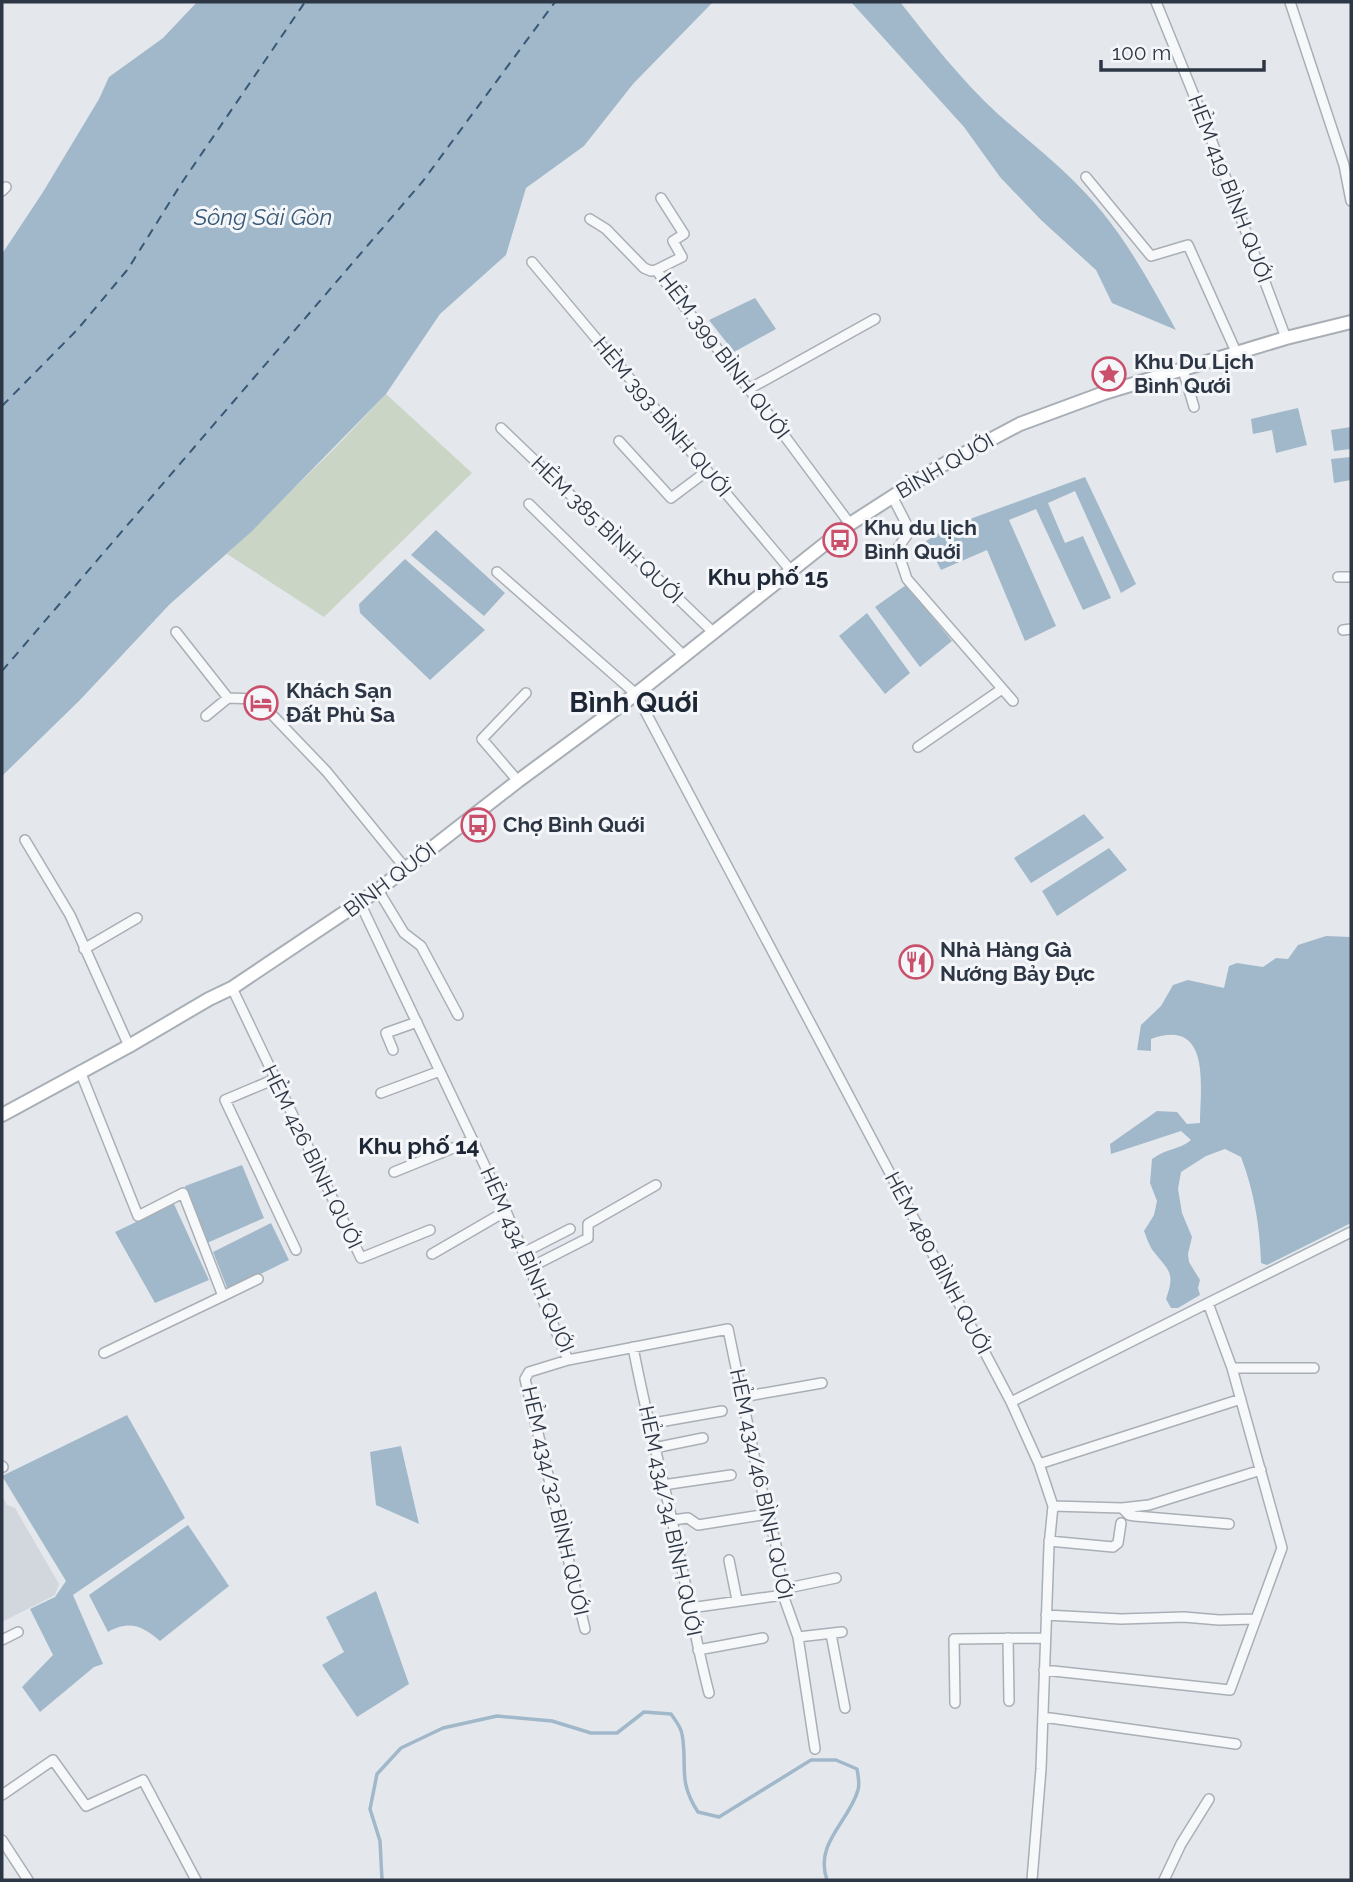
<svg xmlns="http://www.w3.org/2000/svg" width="1353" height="1882" viewBox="0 0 1353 1882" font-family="Raleway,sans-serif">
  <rect width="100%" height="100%" fill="#e4e8ec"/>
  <path fill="#d2d7dd" d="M2,1495L7,1505L15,1508L59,1584L55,1595L2,1622Z"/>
  <path fill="#cbd5c6" d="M386,394L472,473L324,617L227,554L335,448Z"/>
  <path fill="#a1b8ca" d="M197,2H713L633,84L584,146L526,188L506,255L440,314L386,394L251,532L169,605L80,700L2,776V254L43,192L99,99L109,77L163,38Z
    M851,2H900C930,40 962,81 998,114C1034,146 1073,175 1103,213C1132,249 1154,290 1176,330L1112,303L1096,270L1041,220L1000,177L964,127Z
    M755,298L776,329L734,352L709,320Z
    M1298,408L1307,445L1276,453L1272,430L1253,434L1251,419Z
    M1351,427V449L1334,451L1331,430Z
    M1351,457V480L1334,483L1331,459Z
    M1085,477L1136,584L1121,593L1075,491L1048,503L1065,543L1083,536L1111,598L1083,610L1036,509L1009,520L1056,626L1025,641L987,550L941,570L926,541L948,527Z
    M436,530L505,593L484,616L411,555Z
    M405,559L485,630L430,680L360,613L359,604Z
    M906,585L952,641L920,667L875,607Z
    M867,613L910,673L885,694L839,636Z
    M1084,814L1104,838L1031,883L1014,858Z
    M1109,848L1127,870L1057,916L1042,891Z
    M1326,936L1351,937V1223L1267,1265L1261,1263C1260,1227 1254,1191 1241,1157L1225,1149L1206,1156L1181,1172L1178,1189L1182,1213L1192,1237L1188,1254L1189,1262L1200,1280L1198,1288L1200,1295L1178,1308H1171L1166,1299C1175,1273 1170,1272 1154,1252C1149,1246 1147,1238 1144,1231L1154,1215L1157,1201L1150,1183L1152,1159C1167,1148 1179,1150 1191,1140L1181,1131L1111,1154L1110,1144L1157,1111L1177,1112L1187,1124L1200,1123C1200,1088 1212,1017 1151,1039V1051L1137,1050L1141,1025L1161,1006L1173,985L1188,980L1224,988L1229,966L1237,963L1263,967L1276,958L1288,959L1298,945Z
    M242,1165L264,1218L207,1243L185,1186Z
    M174,1204L209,1280L155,1303L115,1232Z
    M271,1223L289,1260L228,1290L213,1252Z
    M127,1415L185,1518L73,1595L103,1664L94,1667L40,1712L22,1687L53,1655L30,1609L55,1597L66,1581L2,1476Z
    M401,1446L419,1524L376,1505L370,1452Z
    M188,1525L229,1586L160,1641C142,1626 130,1620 108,1632L89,1595Z
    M376,1591L409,1684L357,1717L322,1665L344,1652L326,1617Z"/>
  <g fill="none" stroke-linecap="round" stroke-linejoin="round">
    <path stroke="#a1b8ca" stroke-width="3.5" d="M382,1880L380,1841L370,1809L377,1774L401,1748L443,1728L497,1716L552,1721L591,1733H617L644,1712L671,1714C675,1720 681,1727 682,1734C688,1766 677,1780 698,1812L719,1817L811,1760H836L857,1769C858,1775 860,1784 858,1790C849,1822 814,1843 827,1880"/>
    <path stroke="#375876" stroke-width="2" stroke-dasharray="9 7" stroke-linecap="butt" d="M2,406L77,330L128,269L181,184L305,2
      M2,671L423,181L555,2"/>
    <defs>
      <path id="minor" d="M1156,2L1202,115L1286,338
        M1290,2L1344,165L1351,201
        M1086,177L1151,256L1188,245L1237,354
        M2,191L6,187
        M661,198L684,234L673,241L682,257L656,270L769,415L850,524
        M590,219L606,229L644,268L651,271L656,270
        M532,262L792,572
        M1183,370L1194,407
        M749,389L875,319
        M501,428L713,632
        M619,441L671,498L707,471
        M892,496L910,531L897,549L907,579L1013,701
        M529,504L683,655
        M497,572L636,694L928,1245L1011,1402L1039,1464L1053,1506L1049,1546L1041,1769L1032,1880
        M1338,577H1351
        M1343,630L1351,629
        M176,632L228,698L257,699L327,772L406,869
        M206,716L228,698
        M918,747L1002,689
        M518,781L482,739L526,693
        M25,840L70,915L129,1046
        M378,890L404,933L421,946L458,1015
        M360,903L503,1204L568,1360L728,1329L758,1474L776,1545L783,1595L798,1637L815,1749
        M84,949L137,918
        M232,988L361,1258L430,1230
        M393,1050L386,1033L417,1022
        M80,1071L138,1216L183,1193L223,1296L104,1353
        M275,1079L225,1100L296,1250
        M381,1093L440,1071
        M394,1172L473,1140
        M523,1253L570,1229
        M432,1254L506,1211
        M529,1268L588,1238V1224L656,1185
        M223,1296L258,1279
        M1208,1303L1351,1232
        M633,1347C644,1406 659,1462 672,1520C685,1578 694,1636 709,1693
        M568,1360L529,1372L525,1379L585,1629
        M742,1397L822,1383
        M1011,1402L1208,1303L1232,1368H1314
        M648,1424L722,1411
        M654,1448L703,1438
        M1039,1464L1241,1399
        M2,1466L3,1467
        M663,1485L731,1475
        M1053,1506L1122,1508L1149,1505L1261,1470
        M1122,1508L1129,1515L1135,1516L1229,1524
        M672,1520L688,1518L698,1525L768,1514
        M1049,1541L1113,1547L1118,1543L1121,1523
        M729,1560L737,1600
        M783,1589L836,1578
        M690,1608L783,1595
        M1046,1615L1121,1619L1184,1617L1219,1620L1255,1619
        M831,1634L845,1708
        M798,1637L842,1632
        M1008,1638L1009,1701
        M2,1640L18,1632
        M698,1650L763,1638
        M1044,1670L1230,1690L1282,1548L1232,1368
        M955,1703L954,1639L1045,1638
        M1043,1717L1236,1744
        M2,1795L53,1760L86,1806L143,1780L196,1880
        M2,1840L28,1880
        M1164,1880L1181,1844L1209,1799"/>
      <path id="secondary" d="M2,1115L129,1046L209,999L232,988L378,890L518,781L636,694L850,524L937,468L1020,424L1104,393L1286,338L1351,322"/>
    </defs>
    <use href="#minor" stroke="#a9afb6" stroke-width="12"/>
    <use href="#secondary" stroke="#a9afb6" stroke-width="16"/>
    <use href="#minor" stroke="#f7f8fa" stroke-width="9"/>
    <use href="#secondary" stroke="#fff" stroke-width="12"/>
  </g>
  <defs>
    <symbol id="sight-ring" viewBox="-11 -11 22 22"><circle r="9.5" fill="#f4f6f9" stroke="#ca4f6b" stroke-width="1.5"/><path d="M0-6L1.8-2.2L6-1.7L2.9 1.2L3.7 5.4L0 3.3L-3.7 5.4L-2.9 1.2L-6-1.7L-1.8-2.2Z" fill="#ca4f6b"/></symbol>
    <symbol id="bus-ring" viewBox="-11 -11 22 22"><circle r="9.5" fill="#f4f6f9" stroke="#ca4f6b" stroke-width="1.5"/><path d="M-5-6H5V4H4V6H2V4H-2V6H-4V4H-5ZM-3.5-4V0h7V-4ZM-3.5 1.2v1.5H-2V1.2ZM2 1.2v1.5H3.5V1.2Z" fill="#ca4f6b"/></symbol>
    <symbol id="hotel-ring" viewBox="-11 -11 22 22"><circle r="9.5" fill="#f4f6f9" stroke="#ca4f6b" stroke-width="1.5"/><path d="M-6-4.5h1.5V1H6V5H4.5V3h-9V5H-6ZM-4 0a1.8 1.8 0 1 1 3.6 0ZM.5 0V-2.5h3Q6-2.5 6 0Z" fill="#ca4f6b"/></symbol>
    <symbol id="restaurant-ring" viewBox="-11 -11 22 22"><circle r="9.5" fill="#f4f6f9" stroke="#ca4f6b" stroke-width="1.5"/><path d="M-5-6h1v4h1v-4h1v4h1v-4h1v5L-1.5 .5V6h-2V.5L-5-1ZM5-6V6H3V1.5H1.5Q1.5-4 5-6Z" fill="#ca4f6b"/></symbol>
  </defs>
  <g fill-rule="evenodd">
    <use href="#sight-ring" x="1090" y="355" width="38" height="38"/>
    <use href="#bus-ring" x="821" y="521" width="38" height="38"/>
    <use href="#hotel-ring" x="242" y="684" width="38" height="38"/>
    <use href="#bus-ring" x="459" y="806" width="38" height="38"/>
    <use href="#restaurant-ring" x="897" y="943" width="38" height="38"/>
  </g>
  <g text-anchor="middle" stroke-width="6" stroke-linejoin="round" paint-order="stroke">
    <g font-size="21" fill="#2c3644" stroke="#f4f6f9">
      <text transform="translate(1230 189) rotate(69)" y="7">HẺM 419 BÌNH QUỚI</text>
      <text transform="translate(724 356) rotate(53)" y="7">HẺM 399 BÌNH QUỚI</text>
      <text transform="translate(662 417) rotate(50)" y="7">HẺM 393 BÌNH QUỚI</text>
      <text transform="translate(945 466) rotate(-30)" y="7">BÌNH QUỚI</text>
      <text transform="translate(607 530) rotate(44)" y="7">HẺM 385 BÌNH QUỚI</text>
      <text transform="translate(390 880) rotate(-37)" y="7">BÌNH QUỚI</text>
      <text transform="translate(312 1157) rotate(64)" y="7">HẺM 426 BÌNH QUỚI</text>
      <text transform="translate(527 1260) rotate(66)" y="7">HẺM 434 BÌNH QUỚI</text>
      <text transform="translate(938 1263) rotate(62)" y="7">HẺM 480 BÌNH QUỚI</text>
      <text transform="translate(761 1484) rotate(78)" y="7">HẺM 434/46 BÌNH QUỚI</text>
      <text transform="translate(555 1501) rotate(77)" y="7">HẺM 434/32 BÌNH QUỚI</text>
      <text transform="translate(670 1521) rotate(78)" y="7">HẺM 434/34 BÌNH QUỚI</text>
    </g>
    <g font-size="21" font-weight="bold" fill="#2c3644" stroke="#f4f6f9" text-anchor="start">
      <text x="1134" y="369">Khu Du Lịch<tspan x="1134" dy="24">Bình Qưới</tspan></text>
      <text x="864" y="535">Khu du lịch<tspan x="864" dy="24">Bình Quới</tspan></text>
      <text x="286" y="698">Khách Sạn<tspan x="286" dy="24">Đất Phù Sa</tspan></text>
      <text x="503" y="832">Chợ Bình Quới</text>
      <text x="940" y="957">Nhà Hàng Gà<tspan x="940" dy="24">Nướng Bảy Đực</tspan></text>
    </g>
    <g font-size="23" font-style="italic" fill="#375876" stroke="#f4f6f9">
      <text x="263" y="225">Sông Sài Gòn</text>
    </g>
    <g font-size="23" font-weight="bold" fill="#1e2735" stroke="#f4f6f9">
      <text x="768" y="585">Khu phố 15</text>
      <text x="419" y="1154">Khu phố 14</text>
    </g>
    <g font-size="28" font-weight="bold" fill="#1e2735" stroke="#f4f6f9">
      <text x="634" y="712">Bình Quới</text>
    </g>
  </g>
  <rect width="1353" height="1882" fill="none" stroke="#2c3644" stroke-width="7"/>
  <path d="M1101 60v10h163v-10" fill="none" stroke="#2c3644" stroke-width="3.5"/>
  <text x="1112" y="60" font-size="21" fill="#2c3644" stroke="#f4f6f9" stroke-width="5" paint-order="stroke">100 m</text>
</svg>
